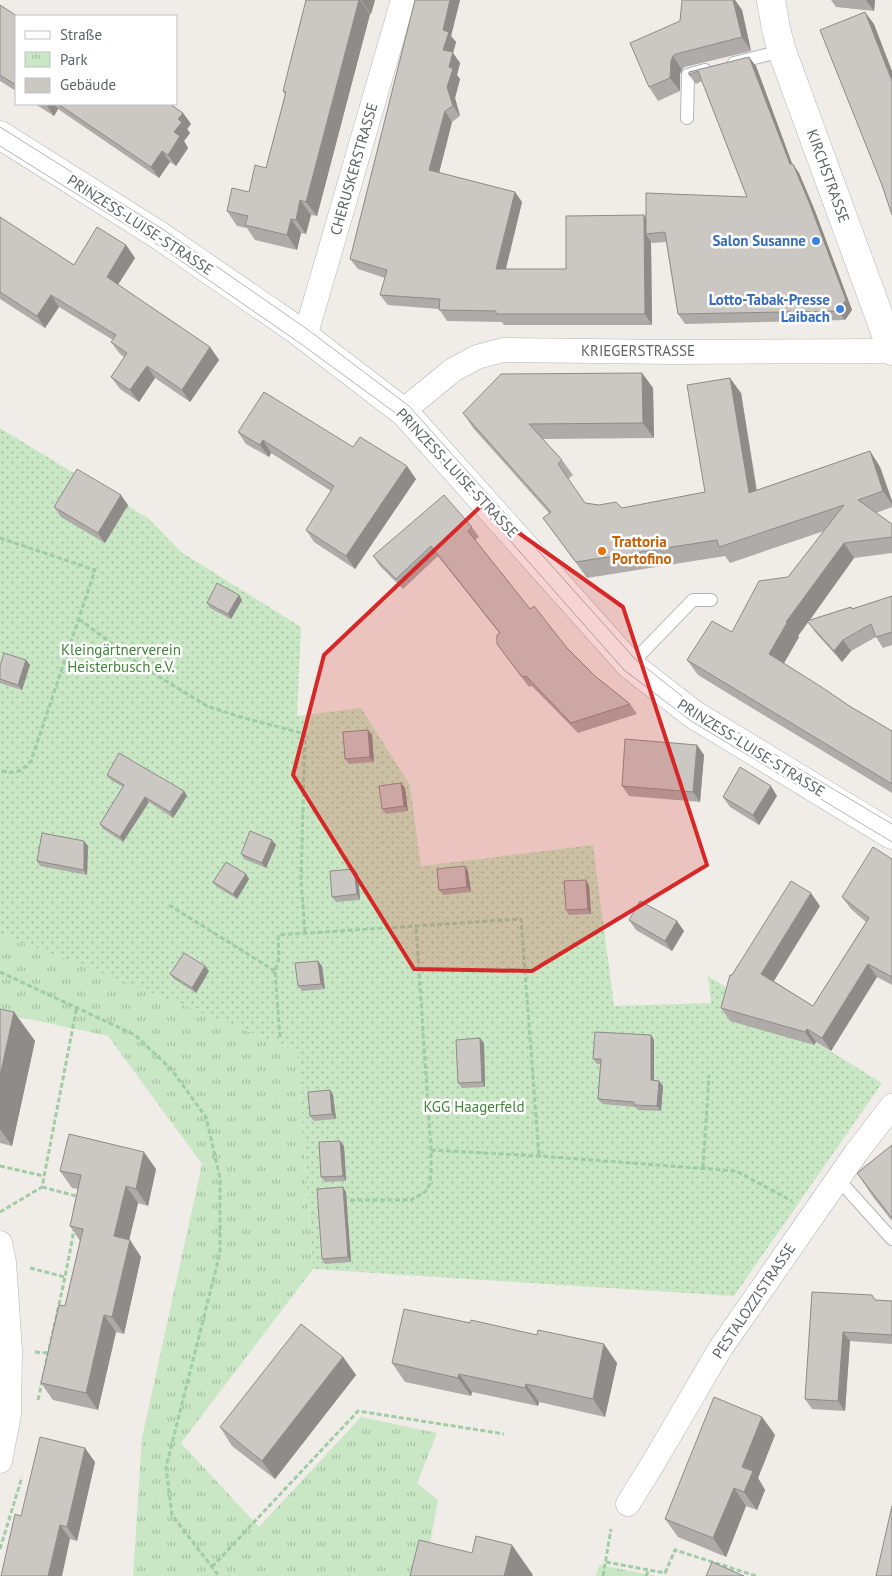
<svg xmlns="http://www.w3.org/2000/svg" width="892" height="1576" viewBox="0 0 892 1576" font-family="'PT Sans',sans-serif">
  <defs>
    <pattern id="park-tufts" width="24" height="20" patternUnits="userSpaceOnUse" patternTransform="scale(1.25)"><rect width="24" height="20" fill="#c9e7c4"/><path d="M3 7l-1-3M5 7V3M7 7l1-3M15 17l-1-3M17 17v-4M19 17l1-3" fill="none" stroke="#a6bfa3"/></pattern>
    <pattern id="garden-dots" width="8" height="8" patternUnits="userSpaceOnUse" patternTransform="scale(1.25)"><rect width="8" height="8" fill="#c9e7c4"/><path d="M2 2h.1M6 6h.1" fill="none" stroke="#a6bfa3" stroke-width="1.8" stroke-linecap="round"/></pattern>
  </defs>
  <rect width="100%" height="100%" fill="#f0ece7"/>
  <path fill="url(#park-tufts)" d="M0,934L95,969L297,1051L313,1269L181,1443L259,1527L361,1417L437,1433L417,1483L438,1500L424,1576H133L142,1438L202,1164L108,1036L0,1013Z
    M599,1565L656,1576H596Z"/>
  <path fill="url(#garden-dots)" d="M0,428L149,519L181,552L301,627L297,716L361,708L410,785L421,866L593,845L614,1006L711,1003L708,976L882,1083L734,1296L313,1269L297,1051L95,970L0,934Z"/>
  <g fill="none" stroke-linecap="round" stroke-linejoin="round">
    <defs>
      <path id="lane" d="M734,63L782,51
        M687,118L688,75L705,70
        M630,665L693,600H711
        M838,1179L892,1239"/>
      <path id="street" d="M305,337L403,0
        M405,413L409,406L453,370L477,357L503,350L671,352L892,351
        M0,1243L4,1262L10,1350L9,1414L0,1461
        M628,1504L655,1460L720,1349L856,1153L892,1106"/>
      <path id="secondary" d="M771,0L776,29L782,51L892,351
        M0,135L160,236L294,328L405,413L630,665L693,714L892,835"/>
    </defs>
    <use href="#lane" stroke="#b2b5b9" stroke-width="14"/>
    <use href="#street" stroke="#b2b5b9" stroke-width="25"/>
    <use href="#secondary" stroke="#b3b7bb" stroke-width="29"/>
    <path stroke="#a0cca6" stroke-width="3" stroke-dasharray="5 2.5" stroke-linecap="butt" d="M0,538L95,570L31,761C21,772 15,775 0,770
      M79,619L143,667L207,706L237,716L305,734L301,879L305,933
      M169,905L275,971
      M0,972L135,1035L171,1069L206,1117L220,1178V1253L166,1467L172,1515L219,1576
      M280,1037L275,971L279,958L278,935L521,919L539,1156
      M431,1150L539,1156L736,1171L792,1201
      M0,1166L44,1176
      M703,1168L709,1075
      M42,1187L80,1197
      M350,1200H411L425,1192L430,1184L431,1172V1150L416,926
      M0,1212L42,1187L77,1006
      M30,1268L65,1277
      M35,1352L47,1353
      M38,1400L65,1277L74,1230
      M0,1549L22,1477
      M606,1562L665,1573L675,1550L756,1576
      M212,1567L358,1411L504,1434
      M603,1576L611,1529
      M646,1576L648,1571"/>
    <use href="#lane" stroke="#fff" stroke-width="12"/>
    <use href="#street" stroke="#fff" stroke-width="24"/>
    <use href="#secondary" stroke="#fff" stroke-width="28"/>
    <path stroke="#b3b4b5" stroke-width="1" d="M0,127L164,230L307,329L409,406L635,659L697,708L892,824
      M0,146L155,243L301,344L401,417L624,670L691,721L892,842"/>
  </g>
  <path fill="#afaba8" d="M306,0H375L371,14H370L317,216L311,215L306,234L301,233L297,250L255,240L247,228L237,226L227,211L249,192L266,168L285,95L283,91Z
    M415,0H460L451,36L456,42L453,53L460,63L457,75L460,79L455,98L460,116L452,122L439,173L515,192L522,202L506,269H566L644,215L646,219L747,197L702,81L696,84L689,75V72L756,66L792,164L799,173L815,211L852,310L845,320L685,324L678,314L666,242L652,243L651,242L652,325H504L502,322L447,321L439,309L388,305L380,295L385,278L358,269L350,259Z
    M682,0H735L742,10L751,51L685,67L682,70L680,74V91L658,101L649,87L680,21Z
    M831,0H875L874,11L836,7Z
    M0,5L16,16V91L0,81Z
    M35,104H170L183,113L191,124L187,129L190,133L184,141L188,148L176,166L170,162L159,178L58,109L54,116Z
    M0,217L74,265L126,245L135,258L118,285L210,347L219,360L190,402L155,378L139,402L120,389L111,377L124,357L120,354L111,342L113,340L59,307L45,328L0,299Z
    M642,373L653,388L654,438L543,439L562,460L573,475L568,479L585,503L622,508L705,492L741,393L757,490L870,451L880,467L892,501V507L876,513L892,524V553L854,558L810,620L851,607L852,609L892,596V645L883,648L876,637L851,651L842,662L815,632L808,622L798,636L799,637L784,663L851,707L892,731V793L698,675L687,660L732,632L788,577L824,531L730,563L725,556L587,578L543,518L549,513L474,429L463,413Z
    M238,432L353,447L416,479L355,569L314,542L306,530L331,491L271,453L269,457L246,444Z
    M128,505L105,543L61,517L54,507Z
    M472,527L479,537L475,540L530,609L567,648L595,676L630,704L637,714L578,733L532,686L529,687L497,644L500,634L438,556L403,589L380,566L373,556Z
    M242,600L231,619L210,608L207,603Z
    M26,660L30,665L22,690L0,683V666Z
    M368,730L372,735L374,762L349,764L345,759Z
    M697,745L704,755L700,802L629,796L622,786Z
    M107,775L184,791L187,796L173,818L149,802L123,842L103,829L100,824L123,787L111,780Z
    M401,783L405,788L408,811L386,814L382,809Z
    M777,796L759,825L730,807L723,797Z
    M272,840L276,845L266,868L244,859L241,854Z
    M88,846L87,875L40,866L37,861Z
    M892,859V985L877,977L831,1051L816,1042L814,1045L730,1021L721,1008L732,975L820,906L774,981L813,1006L866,922L851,909L842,897Z
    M465,866L468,871L471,892L443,895L439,890Z
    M246,874L249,879L237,899L217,887L213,882Z
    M358,874L360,900L336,902L332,897Z
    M589,885L591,914L569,915L566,910Z
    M629,920L684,931L672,951L636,930Z
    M318,961L322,966L325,989L302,991L298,986Z
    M209,971L196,993L174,979L170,974Z
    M0,1009L14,1012L35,1041L12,1146L0,1143Z
    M654,1040V1080L659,1081L663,1086L661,1111L638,1110L635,1107L602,1104L598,1099L600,1064H597L593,1059Z
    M484,1043L485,1087L462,1088L458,1083Z
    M333,1095L336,1119L314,1121L310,1116Z
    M340,1141L344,1146L346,1181L325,1182L321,1177Z
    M892,1145V1221L873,1197L857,1173Z
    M156,1169L148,1206L138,1203L129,1240L141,1257L124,1334L116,1332L98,1410L53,1400L41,1383L65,1306L80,1241L70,1226L78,1189L72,1188L60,1171Z
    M346,1192L351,1262L325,1264L322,1259Z
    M812,1292L875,1300L892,1301V1344L850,1341L845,1411L812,1409L805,1399Z
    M343,1357L356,1375L275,1479L232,1446L220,1427Z
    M392,1363H617L605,1417L539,1402L538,1406L472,1392L471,1396L405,1382Z
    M762,1417L775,1435L758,1478L765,1490L757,1510L746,1506L726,1557L678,1537L665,1519Z
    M95,1462L77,1541L70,1539L21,1516Z"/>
  <path fill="#8e8b88" d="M359,0H360L370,14L317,216L306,202Z
    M361,0H375L371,14Z
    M450,0H460L451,36L456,42L453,53L460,63L457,75L460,79L455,98L460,116L453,106L447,87L449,67L443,50V30Z
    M726,0H735L742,10L751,51L742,37Z
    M866,0H875L874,11Z
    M865,12L874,24L892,71V81Z
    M673,56L682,70L680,74V91L670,78L671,61Z
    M749,57L756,66L796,174L790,164Z
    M46,104H54L58,109L54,116Z
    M445,111L452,122L437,181L429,170Z
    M183,113L191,124L187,129L190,133L184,141L188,148L176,166L168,155L178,119Z
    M162,151L170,162L159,178L151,167Z
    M793,164L799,173L815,211L852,310L845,320L838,311Z
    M515,192L522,202L503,280L496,269Z
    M300,200L311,215L306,234L296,220Z
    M644,215L651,226L646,234L651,242L652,325L645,314Z
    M291,219L301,233L297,250L287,235Z
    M126,245L135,258L115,289L107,277Z
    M51,295L59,307L45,328L37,316Z
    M210,347L219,360L190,402L182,390Z
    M147,366L155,378L139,402L130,390Z
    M642,373L653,388L654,438L643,423Z
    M730,378L741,393L759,508L749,493Z
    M263,440L271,453L269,457L260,445Z
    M870,451L880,467L892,501V504L883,491Z
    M407,466L416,479L355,569L346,556Z
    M121,495L128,505L105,543L98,533Z
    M844,543L854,558L798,636L799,637L780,670L769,654L786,622Z
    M239,595L242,600L231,619L228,614Z
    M843,640L851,651L842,662L834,651Z
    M26,660L30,665L22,690L18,685Z
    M368,730L372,735L374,762L370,757Z
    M697,745L704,755L700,802L693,792Z
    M401,783L405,788L408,811L404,806Z
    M771,786L777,796L759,825L753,815Z
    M184,791L187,796L173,818L170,812Z
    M145,797L149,802L123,842L120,837Z
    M272,840L276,845L266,868L262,863Z
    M84,841L88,846L87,875L84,870Z
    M465,866L468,871L471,892L467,887Z
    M354,869L358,874L360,900L357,894Z
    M246,874L249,879L237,899L233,894Z
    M586,880L589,885L591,914L588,909Z
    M811,893L820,906L770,987L761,974Z
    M677,921L684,931L672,951L665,941Z
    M318,961L322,966L325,989L321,984Z
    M868,964L877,977L831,1051L822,1038Z
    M205,966L209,971L196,993L192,988Z
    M14,1012L35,1041L12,1146L0,1129V1076Z
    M807,1029L816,1042L814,1045L805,1032Z
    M651,1035L654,1040V1085L651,1080Z
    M480,1038L484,1043L485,1087L482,1082Z
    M659,1081L663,1086L661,1111L657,1106Z
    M330,1090L333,1095L336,1119L332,1114Z
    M340,1141L344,1146L346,1181L343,1176Z
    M144,1152L156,1169L148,1206L136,1189Z
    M126,1186L138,1203L126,1253L114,1236Z
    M343,1187L346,1192L351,1262L348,1257Z
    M130,1240L141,1257L124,1334L112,1317Z
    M104,1315L116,1332L98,1410L86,1393Z
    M843,1332L850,1341L845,1411L838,1401Z
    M604,1344L617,1363L605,1417L593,1399Z
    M343,1357L356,1375L275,1479L262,1461Z
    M459,1374L472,1392L471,1396L458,1378Z
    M526,1384L539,1402L538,1406L525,1388Z
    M762,1417L775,1435L758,1478L765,1490L757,1510L744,1492L742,1467Z
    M85,1448L95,1462L77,1541L67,1527Z
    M734,1488L746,1506L726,1557L713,1538Z
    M60,1525L70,1539L62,1576H48Z
    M512,1545L533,1575L532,1576H504Z"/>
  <path fill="#cbc7c3" stroke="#8e8b88" d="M306,0H359L306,202L300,200L296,220L291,219L287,235L245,225L248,216L227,211L232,188L249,192L255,165L266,168L286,92L283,91Z
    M415,0H450L443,30L449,32L443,50L453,52L449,67L453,69L447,87L453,106L445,111L429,170L515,192L496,269H566V216L644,215L645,314H496V311L439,310L440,299L380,295L387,270L350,259Z
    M682,0H733L742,37L676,54L673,56L671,61L670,78L649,87L630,43L680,21Z
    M0,5L17,16H16V85L0,75Z
    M865,12L892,81V215L882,185L820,30Z
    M749,57L790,164H793L809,202L846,300L838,311L678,314L665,232L646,234V193L747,197L698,71L689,75V72Z
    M58,104H170L183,113L178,119L182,122L174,132L180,136L168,155L162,151L151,167Z
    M0,217L74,265L97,227L126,245L107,277L210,347L182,390L147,366L130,390L111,377L127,353L111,342L116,335L51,295L37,316L0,292Z
    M642,373L643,423L529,424L562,460L558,464L585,503L599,505L616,502L622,508L705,492L687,385L730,378L749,493L870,451L883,491L858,500L892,524V537L844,543L786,622L788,621L769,654L823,688L851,707L892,731V784L687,660L712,621L732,632L759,581L788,577L844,505L719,547L717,540L576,562L543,518L551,512L463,413L501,374Z
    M264,392L353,447L360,437L407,466L346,556L306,530L334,486L263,440L260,445L238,432Z
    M77,469L121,495L98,533L54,507Z
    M444,495L472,527L468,531L530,609L534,606L567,648L595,676L630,704L571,723L526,676L522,677L497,644V635L500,633L431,546L396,579L373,556Z
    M217,583L239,595L228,614L207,603Z
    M892,596V632L876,637L871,624L843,640L834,651L807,621L851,607L852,609Z
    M4,653L26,660L18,685L0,679V666Z
    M368,730L370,757L345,759L343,732Z
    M625,739L697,745L693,792L622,786Z
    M119,753L184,791L170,812L145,797L120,837L100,824L124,785L107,775Z
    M740,767L771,786L753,815L723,797Z
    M401,783L404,806L382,809L379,786Z
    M250,831L272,840L262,863L241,854Z
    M42,833L84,841V870L37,861Z
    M873,847L892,859V977L868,964L822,1038L807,1029L805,1032L721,1008L730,975H732L791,881L811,893L761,974L813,1006L869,918L842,897Z
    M226,862L246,874L233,894L213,882Z
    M465,866L467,887L439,890L437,869Z
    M354,869L357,894L332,897L330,871Z
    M586,880L588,909L566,910L564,881Z
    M640,901L677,921L665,941L629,920Z
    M184,953L205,966L192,988L170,974Z
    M318,961L321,984L298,986L295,963Z
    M0,1009L14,1012L0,1076Z
    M595,1032L651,1035V1080L659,1081L657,1106L634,1105V1102L598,1099L601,1059H593Z
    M480,1038L482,1082L458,1083L456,1040Z
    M330,1090L332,1114L310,1116L308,1092Z
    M69,1134L144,1152L136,1189L126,1186L114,1236L130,1240L112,1317L104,1315L86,1393L41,1383L59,1305L65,1306L83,1229L70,1226L81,1175L60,1171Z
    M340,1141L343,1176L321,1177L319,1142Z
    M892,1145V1218L857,1173Z
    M343,1187L348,1257L322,1259L317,1189Z
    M812,1292L872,1295L875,1300L892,1301V1335L843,1332L838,1401L805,1399Z
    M404,1309L470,1323L471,1320L537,1335L538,1330L604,1344L593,1399L526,1384L525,1388L459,1374L458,1378L392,1363Z
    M301,1324L343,1357L262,1461L220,1427Z
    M714,1397L762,1417L742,1467L753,1471L744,1492L734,1488L713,1538L665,1519Z
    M40,1437L85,1448L67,1527L60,1525L48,1576H1L15,1514L21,1516Z
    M892,1506V1576H876Z
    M476,1536L512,1545L504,1576H410L419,1540L472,1553Z
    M712,1562L744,1576H706Z"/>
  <path fill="#d62828" fill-opacity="0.2" stroke="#d62828" stroke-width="4" stroke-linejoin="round" d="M481,506L623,607L707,865L532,971L414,969L293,775L324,655Z"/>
  <g fill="#3f7fe0" stroke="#fff" stroke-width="2">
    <circle cx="816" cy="241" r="5"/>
    <circle cx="840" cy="309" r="5"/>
  </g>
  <circle fill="#e8710a" stroke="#fff" stroke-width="2" cx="602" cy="551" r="5"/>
  <g text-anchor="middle" stroke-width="5" stroke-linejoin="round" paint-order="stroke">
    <g font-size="15" fill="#5e6367" stroke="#fff">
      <text transform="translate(354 169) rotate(-74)" y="5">CHERUSKERSTRASSE</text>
      <text transform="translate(828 176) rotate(70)" y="5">KIRCHSTRASSE</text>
      <text transform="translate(140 225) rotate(33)" y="5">PRINZESS-LUISE-STRASSE</text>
      <text x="638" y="356">KRIEGERSTRASSE</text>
      <text transform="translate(457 473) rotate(47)" y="5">PRINZESS-LUISE-STRASSE</text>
      <text transform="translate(751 748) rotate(32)" y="5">PRINZESS-LUISE-STRASSE</text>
      <text transform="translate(754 1301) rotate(-56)" y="5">PESTALOZZISTRASSE</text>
    </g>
    <g font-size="15" font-weight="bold" fill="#366cbe" stroke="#fff" text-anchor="end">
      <text x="806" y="246">Salon Susanne</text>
      <text x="830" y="305">Lotto-Tabak-Presse<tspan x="830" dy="17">Laibach</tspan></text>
    </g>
    <g font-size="15" font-weight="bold" fill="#c56008" stroke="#fff" text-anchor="start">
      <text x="612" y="547">Trattoria<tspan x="612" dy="17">Portofino</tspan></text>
    </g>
    <g font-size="15" fill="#3f8537" stroke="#fff">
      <text x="121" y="655">Kleingärtnerverein<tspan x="121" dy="17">Heisterbusch e.V.</tspan></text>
      <text x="474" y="1112">KGG Haagerfeld</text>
    </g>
  </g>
  <rect x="15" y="15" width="162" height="90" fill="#ffffff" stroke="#bfc1c2"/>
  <rect x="25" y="31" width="25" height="8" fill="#ffffff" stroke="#bfc1c2"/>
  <text x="60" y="40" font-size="15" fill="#5e6367">Straße</text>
  <rect x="25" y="52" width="25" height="15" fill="url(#park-tufts)" stroke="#bfc1c2"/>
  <text x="60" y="65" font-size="15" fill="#5e6367">Park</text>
  <rect x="25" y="78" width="25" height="15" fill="#cbc7c3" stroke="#bfc1c2"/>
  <text x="60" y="90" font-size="15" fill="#5e6367">Gebäude</text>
</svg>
